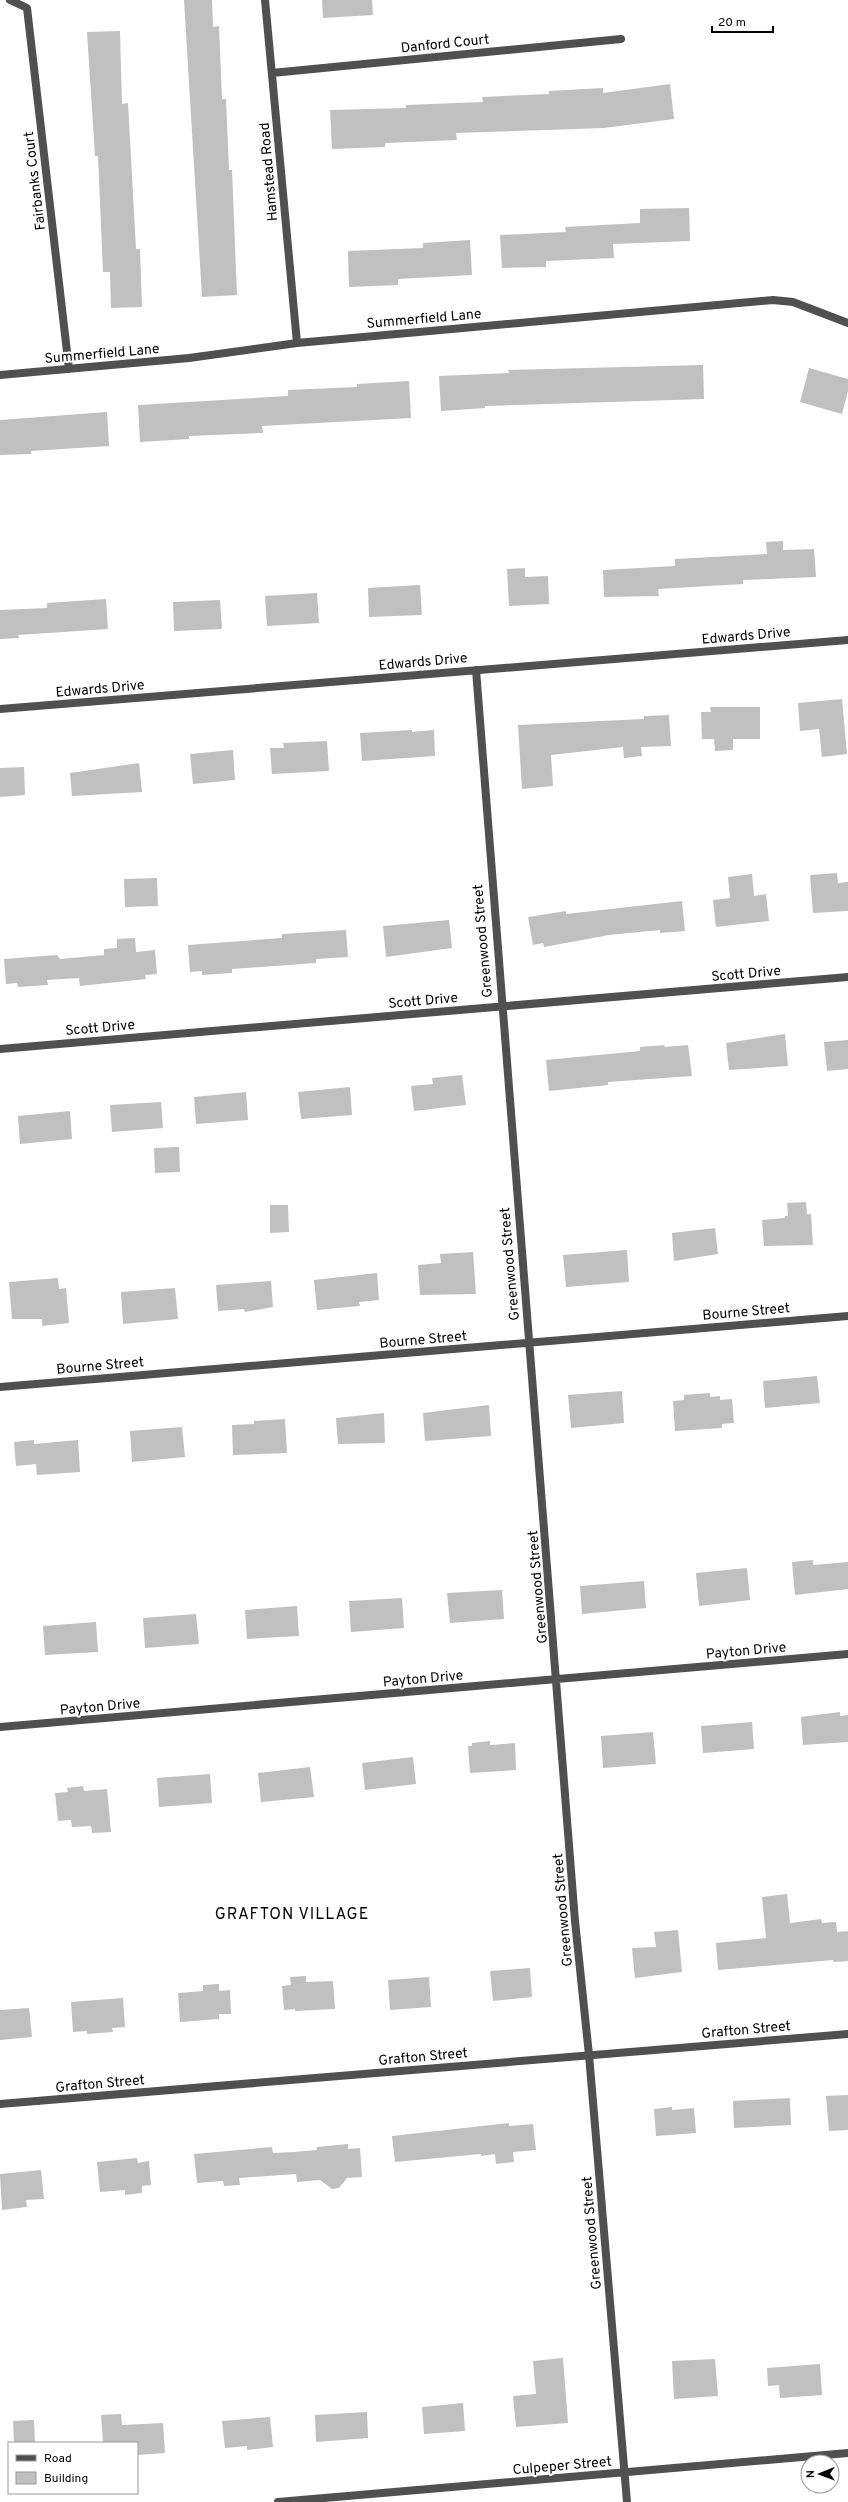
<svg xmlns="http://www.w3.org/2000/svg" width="848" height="2502" viewBox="0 0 848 2502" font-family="Overpass,sans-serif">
  <rect width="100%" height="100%" fill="#fff"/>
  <path fill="#c0c0c0" d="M184,0H212L213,27L219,26L222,99H226L229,170H232L237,295L202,297Z
    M322,0H372L373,15L323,18Z
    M120,31L122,104L128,103L136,249H140L142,307L111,308L110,272H103L98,156H95L87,32Z
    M670,84L674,119L604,128L456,133L457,140L385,143V147L332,149L330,110L406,108V105L483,102L482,97L549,94V91L603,88V93Z
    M689,208L690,241L613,244L614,258L546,261V267L502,268L500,235L566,232L565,227L640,223V209Z
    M470,240L472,275L398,279V285L349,287L348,251L423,248V243Z
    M703,365L704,399L485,406V408L441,411L439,376L509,373L508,370Z
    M809,368L848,379V391L842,414L800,402Z
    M409,381L411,418L262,426L263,433L189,436V439L140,442L138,405L288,396V390L357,387V384Z
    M107,412L109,446L31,451V454L0,455V420Z
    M783,541V550L814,549L816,577L743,580V584L658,589L659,596L604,597L603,570L675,566V559L767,554L766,542Z
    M525,568V577L548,576L549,604L509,606L507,569Z
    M420,585L422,615L369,617L368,588Z
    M317,593L319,623L267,626L265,596Z
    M106,599L108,629L18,635L19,638L0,639V610L47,608V603Z
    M220,600L222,629L174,631L173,602Z
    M842,699L847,754L822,757L819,729L800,731L798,703Z
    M710,707H760V739H733V750L715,751L714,739H702L701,712H711Z
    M669,715L671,746L641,747L642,756L624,758L623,747L551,755L553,786L522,789L518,725L644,719V716Z
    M412,730V732L434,730L435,756L362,761L360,733Z
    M327,741L329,771L272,774L270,748H284L283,743Z
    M233,750L235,780L193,784L190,754Z
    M139,763L142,792L72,796L70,773Z
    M24,767L25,795L0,797V768Z
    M837,873L838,883L848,882V911L813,913L810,875Z
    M752,874L754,896L766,894L769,921L716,927L713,900L730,898L728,877Z
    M157,878L158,906L125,907L124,879Z
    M682,901L685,931L660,933V930L609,935L544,947L543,943L533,945L528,917L566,911V914Z
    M449,920L452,948L386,957L383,926Z
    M346,930L348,957L316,959V963L232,969V973L202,975V971L190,972L188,945L282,938V934Z
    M135,938L136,952L155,950L157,974L145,975L146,979L80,986L79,978L47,980L48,985L18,987L17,983L6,984L4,959L57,955L60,959L104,955V949L117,948V939Z
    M785,1034L788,1066L729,1070L726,1043Z
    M848,1040V1069L827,1071L824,1042Z
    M665,1045L664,1047L688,1045L692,1076L608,1082V1085L549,1091L546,1060L640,1051V1047Z
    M462,1075L466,1105L414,1111L411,1086L433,1084L432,1078Z
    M350,1087L352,1115L301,1119L298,1092Z
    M246,1092L248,1120L196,1124L194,1097Z
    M161,1102L163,1128L112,1132L110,1105Z
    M70,1111L72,1139L20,1144L18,1116Z
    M179,1147L180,1172L155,1173L154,1148Z
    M806,1202L807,1214H811L813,1245L764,1246L762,1220L785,1218V1216H788L787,1203Z
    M270,1205H288L289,1232L270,1233Z
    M715,1228L718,1254L674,1261L672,1233Z
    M627,1250L629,1282L566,1287L563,1255Z
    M473,1252L476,1294L420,1295L418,1265L441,1263L440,1254Z
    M377,1273L379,1300L359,1302L360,1306L317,1310L314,1280Z
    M58,1278L59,1289L66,1288L69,1323L42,1326V1319H12L9,1282Z
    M271,1281L273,1307L245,1312L244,1309L218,1311L216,1285Z
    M175,1288L178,1319L123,1324L121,1292Z
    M817,1376L820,1403L765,1408L763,1381Z
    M622,1391L624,1423L571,1428L568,1395Z
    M710,1393V1397L720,1396V1400L732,1399L734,1423L722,1424V1428L675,1431L673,1401L684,1400V1395Z
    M489,1405L491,1436L425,1441L423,1413Z
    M384,1413L385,1443L338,1444L336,1418Z
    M285,1419L287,1453L233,1455L232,1425L254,1424V1421Z
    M182,1427L185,1457L132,1462L130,1431Z
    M34,1440V1444L78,1440L80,1472L37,1475L36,1464L16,1466L14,1442Z
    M813,1560V1565L848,1562V1589L795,1595L792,1562Z
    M747,1568L750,1600L699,1606L696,1573Z
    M644,1581L646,1608L582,1614L580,1586Z
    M502,1590L504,1619L450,1623L447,1593Z
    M402,1598L404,1628L351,1632L349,1601Z
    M297,1606L299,1636L247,1639L245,1610Z
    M196,1614L199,1644L145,1648L143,1618Z
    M96,1622L98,1652L45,1655L43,1626Z
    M840,1712V1716L848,1715V1742L803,1745L801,1717Z
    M752,1722L754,1749L703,1753L701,1726Z
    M653,1732L656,1764L603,1768L601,1736Z
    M490,1741V1745L515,1743L516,1770L470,1773L468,1746H472V1743Z
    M413,1757L416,1784L365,1790L362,1763Z
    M310,1767L314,1797L261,1802L258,1773Z
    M210,1774L212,1803L159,1807L157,1778Z
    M83,1786L84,1791L107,1789L111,1832L92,1833L91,1826L72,1827L71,1820L58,1821L55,1793L68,1792L67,1788Z
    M787,1894L790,1923L821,1919L822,1923L836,1922L837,1932L848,1931V1961L834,1962L833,1960L718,1970L716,1943L766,1938L762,1897Z
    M678,1930L682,1972L635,1978L632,1948L656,1947L654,1932Z
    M530,1968L532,1997L493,2001L490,1971Z
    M306,1976V1982L333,1981L335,2009L295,2011V2009L284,2010L282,1986L291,1985L290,1977Z
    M429,1977L431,2007L390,2010L388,1980Z
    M219,1984V1991L230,1990L231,2014H219V2019L180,2022L178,1993L203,1991V1985Z
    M123,1998L125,2027L112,2028L113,2032L87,2034V2031L73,2032L71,2002Z
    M29,2008L32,2037L0,2040V2010Z
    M848,2095V2130L829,2131L826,2096Z
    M790,2098L791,2125L734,2128L733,2101Z
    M672,2107V2110L694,2108L696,2133L656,2136L654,2109Z
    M509,2123V2126L533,2124L536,2150L513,2152L514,2162L496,2164L495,2154L481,2156V2154L395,2162L392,2136Z
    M348,2144V2149L360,2148L362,2177L347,2178L339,2188L332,2189L320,2180L297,2182L296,2174L239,2178L240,2185L224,2186L223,2181L197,2183L194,2154L272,2147L273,2153L294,2152L317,2150V2147Z
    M137,2158L138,2163L149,2161L151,2185L142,2186V2193L125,2195V2190L100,2192L97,2162Z
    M41,2170L44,2199L26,2200L27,2207L2,2210L0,2174Z
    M563,2358L568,2423L516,2427L513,2396L536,2394L533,2361Z
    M715,2359L718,2396L674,2399L672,2361Z
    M820,2364L822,2395L780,2398L779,2385L768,2386L767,2368Z
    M463,2403L465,2431L424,2434L422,2407Z
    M367,2412L368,2438L316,2442L315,2415Z
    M121,2414L122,2425L163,2423L165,2453L137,2455V2443H103L101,2415Z
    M270,2417L273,2447L247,2450V2446L225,2448L222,2421Z
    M34,2420L35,2443H14L13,2421Z"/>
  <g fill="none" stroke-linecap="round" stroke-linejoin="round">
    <path stroke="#505050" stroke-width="8" d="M10,0L27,8L69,369
      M265,0L297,343
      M272,73L621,39
      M0,375L189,358L297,343L773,300L793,302L848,323
      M476,670L575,1921L589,2055L627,2502
      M0,709L848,640
      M0,1049L848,977
      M0,1387L848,1316
      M0,1727L848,1654
      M0,2104L848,2034
      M278,2502L848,2453"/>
  </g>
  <g text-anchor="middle" stroke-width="4" stroke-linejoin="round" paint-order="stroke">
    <g font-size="14" fill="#000" stroke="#fff">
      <text transform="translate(445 43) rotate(-6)" y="5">Danford Court</text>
      <text transform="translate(268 172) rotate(-95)" y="5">Hamstead Road</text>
      <text transform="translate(34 181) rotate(-97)" y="5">Fairbanks Court</text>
      <text transform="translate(424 318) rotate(-5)" y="5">Summerfield Lane</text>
      <text transform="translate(102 353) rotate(-5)" y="5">Summerfield Lane</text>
      <text transform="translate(746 635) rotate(-5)" y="5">Edwards Drive</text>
      <text transform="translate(423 661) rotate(-5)" y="5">Edwards Drive</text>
      <text transform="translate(100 688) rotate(-5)" y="5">Edwards Drive</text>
      <text transform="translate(482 941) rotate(-95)" y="5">Greenwood Street</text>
      <text transform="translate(746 973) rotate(-5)" y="5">Scott Drive</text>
      <text transform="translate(423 1000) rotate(-5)" y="5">Scott Drive</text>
      <text transform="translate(100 1027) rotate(-5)" y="5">Scott Drive</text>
      <text transform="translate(509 1264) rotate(-95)" y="5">Greenwood Street</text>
      <text transform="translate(746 1311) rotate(-5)" y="5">Bourne Street</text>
      <text transform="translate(423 1339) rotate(-5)" y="5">Bourne Street</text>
      <text transform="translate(100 1365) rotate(-5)" y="5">Bourne Street</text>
      <text transform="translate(537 1587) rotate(-95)" y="5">Greenwood Street</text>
      <text transform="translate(746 1650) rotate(-5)" y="5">Payton Drive</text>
      <text transform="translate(423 1678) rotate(-5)" y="5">Payton Drive</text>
      <text transform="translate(100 1706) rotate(-5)" y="5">Payton Drive</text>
      <text transform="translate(562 1910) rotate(-95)" y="5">Greenwood Street</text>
      <text transform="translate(746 2029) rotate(-5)" y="5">Grafton Street</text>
      <text transform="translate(423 2056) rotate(-5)" y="5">Grafton Street</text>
      <text transform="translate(100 2083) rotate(-5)" y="5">Grafton Street</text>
      <text transform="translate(591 2233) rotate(-95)" y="5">Greenwood Street</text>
      <text transform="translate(562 2465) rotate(-5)" y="5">Culpeper Street</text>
    </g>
    <g font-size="16" letter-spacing="1" fill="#000" stroke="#fff">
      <text x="292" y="1919">GRAFTON VILLAGE</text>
    </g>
  </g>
  <rect x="8" y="2442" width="130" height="52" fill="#ffffff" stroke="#999999"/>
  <rect x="16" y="2455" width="20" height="6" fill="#505050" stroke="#999999"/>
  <text x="44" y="2462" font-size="12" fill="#000000">Road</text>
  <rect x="16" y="2472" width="20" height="12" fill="#c0c0c0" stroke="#999999"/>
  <text x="44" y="2482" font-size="12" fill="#000000">Building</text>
  <g transform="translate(820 2474) rotate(269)"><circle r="19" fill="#ffffff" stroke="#999999"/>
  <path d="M0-3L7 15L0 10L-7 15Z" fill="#000000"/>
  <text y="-6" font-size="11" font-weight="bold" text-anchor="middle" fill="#000000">N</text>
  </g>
  <path d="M712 26v6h61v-6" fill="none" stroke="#000000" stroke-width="2"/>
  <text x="718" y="26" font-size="12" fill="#000000" stroke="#ffffff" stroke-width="3" paint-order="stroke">20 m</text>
</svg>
